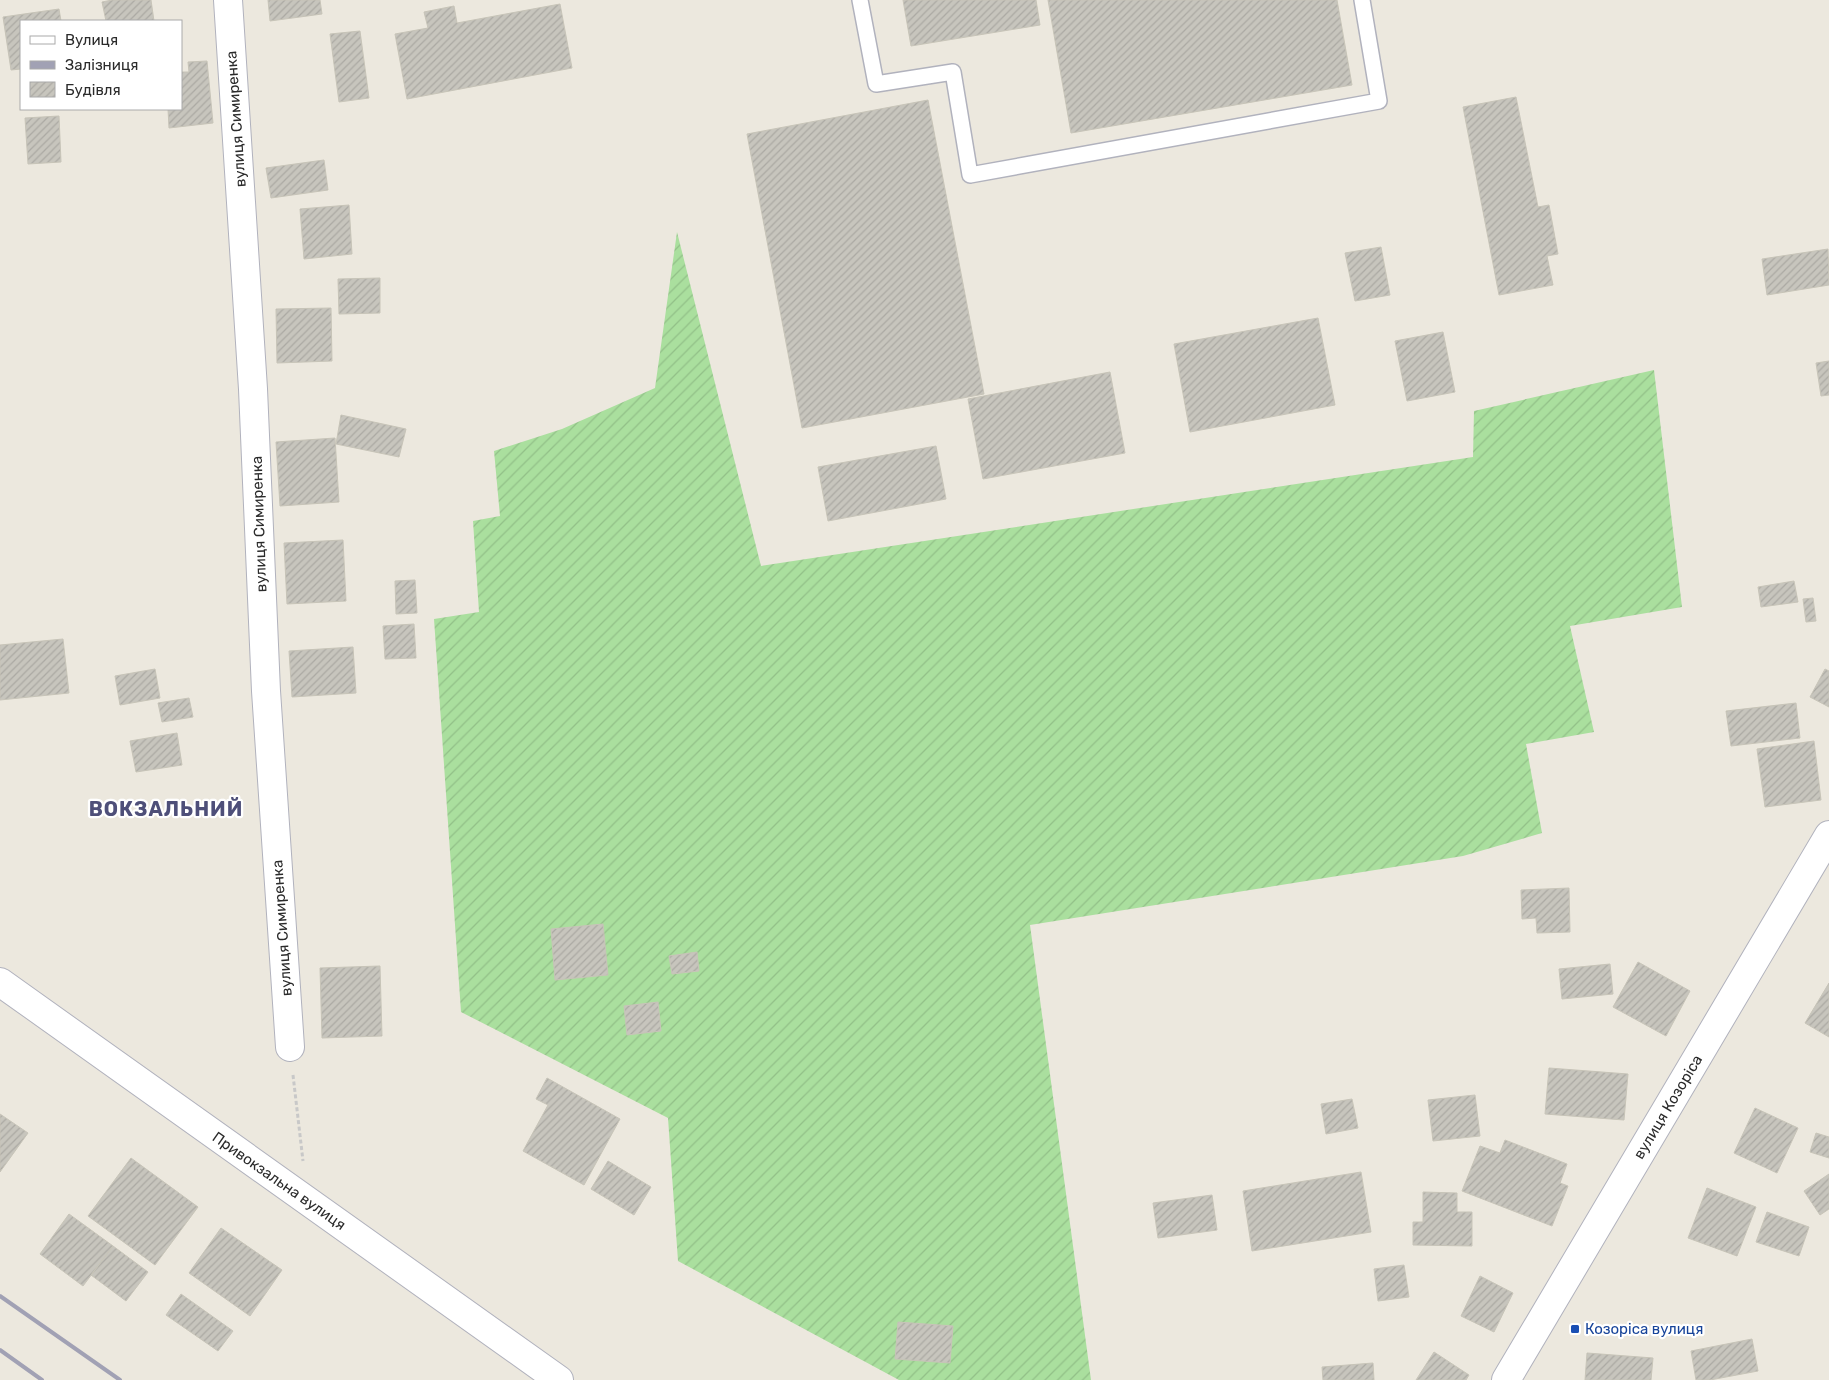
<svg xmlns="http://www.w3.org/2000/svg" width="1829" height="1380" viewBox="0 0 1829 1380" font-family="Rubik,sans-serif">
  <defs>
    <pattern id="garden-furrows" width="10" height="10" patternUnits="userSpaceOnUse" patternTransform="scale(1.25)"><rect width="10" height="10" fill="#aadf9e"/><path d="M-1 1l2-2M0 10L10 0M9 11l2-2" fill="none" stroke="#92c088"/></pattern>
    <pattern id="building-hatch" width="6" height="6" patternUnits="userSpaceOnUse" patternTransform="scale(1.25)"><rect width="6" height="6" fill="#c7c5bd"/><path d="M-1 1l2-2M0 6l6-6M5 7l2-2" fill="none" stroke="#aba9a3"/></pattern>
  </defs>
  <rect width="100%" height="100%" fill="#ece8de"/>
  <path fill="url(#garden-furrows)" d="M677,232L761,566L1473,457L1474,411L1654,370L1682,607L1570,626L1594,732L1526,744L1542,833L1463,856L1030,925L1091,1380H899L678,1261L668,1118L461,1012L434,619L479,612L473,521L500,516L494,451L562,429L655,388Z"/>
  <path fill="url(#building-hatch)" stroke="#c7c4b8" d="M112,0H151L154,21H106L102,2Z
    M268,0H320L322,14L270,21Z
    M903,0H1036L1040,25L911,46Z
    M1048,0H1337L1352,85L1071,133Z
    M560,4L572,68L407,99L395,34L428,28L424,12L454,6L457,23Z
    M59,9L61,21H21V69L11,70L3,17Z
    M360,31L369,98L339,102L330,34Z
    M207,61L213,123L169,128L168,109H181V72H189L188,62Z
    M1516,97L1538,207L1549,205L1558,254L1547,256L1553,285L1499,295L1463,107Z
    M928,100L984,394L802,428L747,134Z
    M59,116L61,162L28,164L25,118Z
    M324,160L328,190L271,198L266,168Z
    M349,205L352,254L304,259L300,209Z
    M1381,247L1390,295L1355,301L1345,253Z
    M1828,249L1829,285L1767,295L1762,259Z
    M380,278V313L339,314L338,279Z
    M331,308L332,361L277,363L276,309Z
    M1318,318L1335,405L1190,432L1174,344Z
    M1443,332L1455,392L1407,401L1395,341Z
    M1829,361V395L1821,396L1816,363Z
    M1110,372L1125,453L983,479L968,399Z
    M341,415L406,429L399,457L336,444Z
    M335,438L339,502L280,506L276,442Z
    M936,446L946,499L828,521L818,467Z
    M343,540L346,601L287,604L284,543Z
    M415,580L417,613L396,614L395,581Z
    M1794,581L1798,602L1761,607L1758,587Z
    M1813,598L1816,621L1806,622L1803,599Z
    M414,624L416,658L385,659L383,626Z
    M63,639L69,693L0,700V645Z
    M353,647L356,693L292,697L289,651Z
    M155,669L160,698L120,705L115,676Z
    M1825,669L1829,671V707L1810,697Z
    M189,698L193,717L162,722L158,703Z
    M1796,703L1800,738L1731,746L1726,711Z
    M177,733L182,765L136,772L130,741Z
    M1814,741L1821,800L1765,807L1757,749Z
    M1569,888L1570,932L1537,933L1536,918L1522,919L1521,890Z
    M603,924L608,975L555,980L551,929Z
    M697,952L699,971L672,974L669,956Z
    M1638,962L1690,991L1666,1036L1613,1007Z
    M1610,964L1613,994L1562,999L1559,969Z
    M380,966L382,1036L322,1038L320,968Z
    M1829,983V1037L1805,1023Z
    M658,1002L661,1031L627,1035L624,1006Z
    M1549,1068L1628,1074L1624,1120L1545,1114Z
    M547,1078L620,1119L584,1185L523,1151L548,1105L536,1099Z
    M1475,1095L1480,1136L1433,1141L1428,1100Z
    M1352,1099L1358,1128L1326,1134L1321,1104Z
    M1755,1108L1798,1128L1777,1173L1734,1153Z
    M0,1114L28,1133L0,1172Z
    M1816,1133L1829,1137V1158L1810,1152Z
    M1505,1140L1567,1164L1560,1183L1568,1186L1552,1226L1462,1191L1480,1146L1500,1153Z
    M131,1158L198,1207L155,1265L88,1216Z
    M608,1161L651,1187L634,1215L591,1189Z
    M1361,1172L1371,1232L1252,1251L1243,1191Z
    M1829,1174V1209L1820,1215L1804,1191Z
    M1707,1188L1756,1207L1737,1256L1688,1238Z
    M1423,1192L1457,1193V1212H1472V1246L1413,1245V1222H1423Z
    M1212,1195L1217,1230L1158,1238L1153,1203Z
    M1767,1212L1809,1227L1799,1256L1756,1242Z
    M69,1214L113,1246L83,1286L40,1254Z
    M221,1228L282,1270L250,1316L189,1273Z
    M113,1246L148,1272L126,1301L91,1275Z
    M1404,1265L1409,1297L1378,1301L1374,1269Z
    M1480,1276L1513,1293L1494,1332L1461,1316Z
    M181,1294L233,1331L218,1351L166,1315Z
    M898,1322L953,1326L950,1363L895,1359Z
    M1752,1339L1758,1371L1710,1380H1696L1691,1351Z
    M1434,1352L1469,1375L1466,1380H1416Z
    M1587,1353L1653,1358L1651,1380H1585Z
    M1373,1363L1374,1380H1323L1322,1367Z"/>
  <g fill="none" stroke-linecap="round" stroke-linejoin="round">
    <defs>
      <path id="service" d="M860,0L876,84L953,72L970,175L1379,101L1362,0"/>
      <path id="minor" d="M228,0L253,389L266,691L290,1047
        M0,982L559,1380"/>
      <path id="secondary" d="M1506,1380L1829,835"/>
    </defs>
    <use href="#service" stroke="#b1b2bd" stroke-width="18"/>
    <use href="#minor" stroke="#b1b2bd" stroke-width="30"/>
    <use href="#secondary" stroke="#b1b2bd" stroke-width="30"/>
    <path stroke="#c8c8c8" stroke-width="3" stroke-dasharray="4 2.5" stroke-linecap="butt" d="M293,1075L303,1161"/>
    <use href="#service" stroke="#fff" stroke-width="15"/>
    <use href="#minor" stroke="#fff" stroke-width="28"/>
    <use href="#secondary" stroke="#fff" stroke-width="28"/>
    <path stroke="#a1a1b4" stroke-width="4" d="M0,1296L120,1380
      M0,1350L42,1380"/>
  </g>
  <rect fill="#1a4fb4" stroke="#fff" stroke-width="2" x="1570" y="1324" width="10" height="10" rx="2.5"/>
  <g text-anchor="middle" stroke-width="4.5" stroke-linejoin="round" paint-order="stroke">
    <g font-size="15" fill="#2b2b2b" stroke="#fff">
      <text transform="translate(236 119) rotate(-94)" y="5">вулиця Симиренка</text>
      <text transform="translate(259 524) rotate(-92)" y="5">вулиця Симиренка</text>
      <text transform="translate(282 928) rotate(-94)" y="5">вулиця Симиренка</text>
      <text transform="translate(1668 1107) rotate(-59)" y="5">вулиця Козоріса</text>
      <text transform="translate(279 1181) rotate(35)" y="5">Привокзальна вулиця</text>
    </g>
    <g font-size="15" fill="#164399" stroke="#fff" text-anchor="start">
      <text x="1585" y="1334">Козоріса вулиця</text>
    </g>
    <g font-size="20" font-weight="bold" letter-spacing="1" fill="#4e4f79" stroke="#fff">
      <text x="166" y="816">ВОКЗАЛЬНИЙ</text>
    </g>
  </g>
  <rect x="20" y="20" width="162" height="90" fill="#ffffff" stroke="#aaaaaa"/>
  <rect x="30" y="36" width="25" height="8" fill="#ffffff" stroke="#aaaaaa"/>
  <text x="65" y="45" font-size="15" fill="#2b2b2b">Вулиця</text>
  <rect x="30" y="61" width="25" height="8" fill="#a1a1b4" stroke="#aaaaaa"/>
  <text x="65" y="70" font-size="15" fill="#2b2b2b">Залізниця</text>
  <rect x="30" y="82" width="25" height="15" fill="url(#building-hatch)" stroke="#aaaaaa"/>
  <text x="65" y="95" font-size="15" fill="#2b2b2b">Будівля</text>
</svg>
